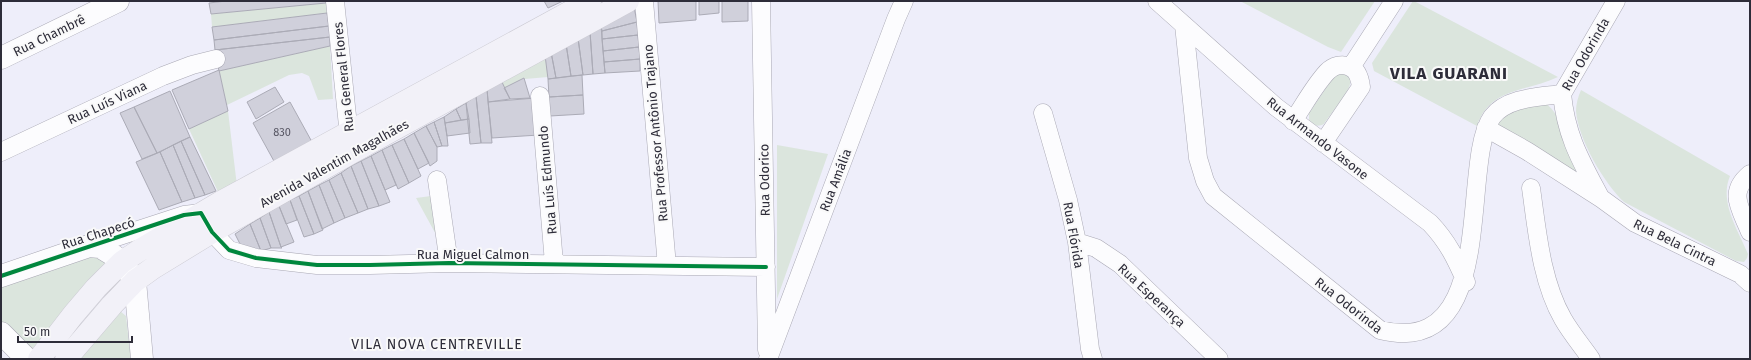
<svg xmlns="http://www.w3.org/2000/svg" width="1751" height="360" viewBox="0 0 1751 360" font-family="'Fira Sans',sans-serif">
  <rect width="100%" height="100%" fill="#eeeefa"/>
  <path fill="#dbe5dd" d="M1240,1H1375L1341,52L1328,47Z
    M1413,1H1414L1558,77C1527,92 1490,87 1477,126L1374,71L1372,63Z
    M326,3L327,13L212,27L211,14Z
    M330,46L333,99L318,100L309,76L302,73L289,75L227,105L219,71Z
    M545,55L548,77L525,79L524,78L504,88L501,80Z
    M1338,73C1345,74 1352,76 1350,84C1349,92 1329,116 1324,124C1318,127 1313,126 1309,120V113L1335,75Z
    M1581,90L1730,176C1719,202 1738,230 1748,254L1747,258L1744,262L1736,261L1624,202C1604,183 1578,139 1576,111C1576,104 1578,97 1581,90Z
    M1545,103C1563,115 1571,152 1578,172L1571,175L1497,124L1511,111Z
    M228,111L237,186L219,194L189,129Z
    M777,145L828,154L777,299Z
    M431,196L439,240L416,198Z
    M93,253L111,264L91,280L32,349L1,324V286Z
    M120,311L126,316L131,359H77Z"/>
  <path fill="#d0d0db" stroke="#ababb6" d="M226,1H326V3L211,14L209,3Z
    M544,1H563L548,8Z
    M658,1H696V20L659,23Z
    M699,1H719V13L699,15Z
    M722,1H748V21L722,22Z
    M634,7L637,22L602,31L601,26Z
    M327,13L329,26L214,40L212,27Z
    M637,22L638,35L602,39V31Z
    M329,26L330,37L215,50L214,40Z
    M601,26L605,73L593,74L590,32Z
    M590,32L593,74L583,75L578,38Z
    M638,35L639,47L603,51L602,39Z
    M330,37V46L219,71L215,50Z
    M578,38L583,75L571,76L566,44Z
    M566,44L571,76L556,78L551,52Z
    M639,47L640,59L604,62L603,51Z
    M551,52L556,78L548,79L545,55Z
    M640,59V71L605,73L604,62Z
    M219,70L228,111L189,129L172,90Z
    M582,75L583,95L549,97L548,79Z
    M524,78L530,98L510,99L504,88Z
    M501,80L510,99L488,102L487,89Z
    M275,87L284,102L256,119L247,102Z
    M487,89L492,143H481L476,96Z
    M170,91L190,137L157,153L134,107Z
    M583,95L584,114L550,116L549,97Z
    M476,96L481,143L470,144L466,103Z
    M535,98L539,135L492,138L488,102Z
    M290,102L312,142L275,163L253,123Z
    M466,103L469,119L461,120L456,109Z
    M134,107L157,153L142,159L120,113Z
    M456,109L461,120L445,123L444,117Z
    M444,117L447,136L448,146H442L434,122Z
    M469,119L470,133L447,136L445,123Z
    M434,122L442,146L437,147L426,126Z
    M426,126L437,147V161L430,166L414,133Z
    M414,133L429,163L418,169L404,139Z
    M190,137L216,191L205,195L181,141Z
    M404,139L421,176L409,183L392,145Z
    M181,141L205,195L195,198L173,145Z
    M173,145L195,198L182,202L160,152Z
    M392,145L409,183L398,189L382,150Z
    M382,150L396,185L385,190L371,156Z
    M160,152L182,202L159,210L136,162Z
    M371,156L390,202L379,206L361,161Z
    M361,161L379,206L368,209L351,166Z
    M351,166L368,209L358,213L341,173Z
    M341,173L358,213L345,218L329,180Z
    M329,180L345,218L334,223L319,185Z
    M319,185L334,223L322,229L308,191Z
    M308,191L323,230L314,234L299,196Z
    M299,196L314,234L304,237L290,200Z
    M290,200L297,220L286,224L279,206Z
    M279,206L294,242L281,247L269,212Z
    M269,212L281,247L282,248H271L260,218Z
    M260,218L271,248L261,251L250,224Z
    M250,224L261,251L241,246L235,234Z"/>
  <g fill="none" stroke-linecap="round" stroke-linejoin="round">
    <defs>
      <path id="street" d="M335,1L350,145
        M644,1L667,266
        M761,1L767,350
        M1157,1L1276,107L1430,223C1448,242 1456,259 1466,282
        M1184,25L1198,158L1205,181L1213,196L1380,330C1501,360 1459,163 1492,117C1507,97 1540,97 1562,94L1616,1
        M1351,67L1394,1
        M1562,94C1566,136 1581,161 1600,197
        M540,96L554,263
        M1043,113L1068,200L1077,242L1090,349L1093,359
        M1293,121C1304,105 1314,86 1327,72C1333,66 1342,63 1350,67C1358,70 1360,79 1361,87L1323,143
        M1486,128L1527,151L1602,199L1635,223L1740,274L1750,283
        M1,152L163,76L192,65L216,59
        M1750,174C1727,193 1741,209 1750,232
        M437,180L449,263
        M1531,188C1537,230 1541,281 1563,319C1571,333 1582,346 1591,359
        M1077,242L1096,248L1120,264L1219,359
        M89,246L184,215L201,213L212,232L229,250L256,258L317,265H370L449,263L766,267
        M768,359L896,19L904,1"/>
      <path id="secondary" d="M1,58L118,1
        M1,276L89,246L100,247L113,255L122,262L135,281L142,359
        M1,333L27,359"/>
      <path id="primary" d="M39,359L73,315L96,288L122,262L140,250L221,202L590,1
        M66,359L112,305L135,281L153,268L212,232L351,153L628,1"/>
    </defs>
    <use href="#street" stroke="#a9a8b4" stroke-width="19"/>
    <use href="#secondary" stroke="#a9a8b4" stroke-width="23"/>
    <use href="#primary" stroke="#cbcad2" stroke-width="23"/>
    <use href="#street" stroke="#fcfcfe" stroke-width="18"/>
    <use href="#secondary" stroke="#fcfcfe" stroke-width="22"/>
    <use href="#primary" stroke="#f2f1f8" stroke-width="22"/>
    <defs>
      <path id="cycleway" d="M1,276L184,215L201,213L212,232L229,250L256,258L317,265H370L449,263L766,267"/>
    </defs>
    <use href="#cycleway" stroke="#f9f9f9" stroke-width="6"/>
    <use href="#cycleway" stroke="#00873e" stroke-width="4"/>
  </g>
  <g text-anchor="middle" stroke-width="4" stroke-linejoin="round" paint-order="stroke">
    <g font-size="11" fill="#565562">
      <text x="282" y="136">830</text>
    </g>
    <g font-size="13" fill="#2d2c39" stroke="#f9f9f9">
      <text transform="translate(49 35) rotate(-26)" y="5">Rua Chambrê</text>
      <text transform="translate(1585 54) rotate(-60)" y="5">Rua Odorinda</text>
      <text transform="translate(343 77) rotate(-96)" y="5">Rua General Flores</text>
      <text transform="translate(107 102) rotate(-25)" y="5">Rua Luís Viana</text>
      <text transform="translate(655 133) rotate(-95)" y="5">Rua Professor Antônio Trajano</text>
      <text transform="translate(1318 138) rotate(38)" y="5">Rua Armando Vasone</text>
      <text transform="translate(334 163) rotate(-29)" y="5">Avenida Valentim Magalhães</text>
      <text transform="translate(547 180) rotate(-95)" y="5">Rua Luís Edmundo</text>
      <text transform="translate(764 180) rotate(-91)" y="5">Rua Odorico</text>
      <text transform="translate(835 180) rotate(-69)" y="5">Rua Amália</text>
      <text transform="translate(98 233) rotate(-18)" y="5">Rua Chapecó</text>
      <text transform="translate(1074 235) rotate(80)" y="5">Rua Flórida</text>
      <text transform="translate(1675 242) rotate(26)" y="5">Rua Bela Cintra</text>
      <text x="473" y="259">Rua Miguel Calmon</text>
      <text transform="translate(1152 295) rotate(43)" y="5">Rua Esperança</text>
      <text transform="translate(1349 305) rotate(38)" y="5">Rua Odorinda</text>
    </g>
    <g font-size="14" letter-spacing="1" fill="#2d2c39" stroke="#f9f9f9">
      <text x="437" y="349">VILA NOVA CENTREVILLE</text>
    </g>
    <g font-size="17" font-weight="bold" letter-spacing="1" fill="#2d2c39" stroke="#f9f9f9">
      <text x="1449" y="79">VILA GUARANI</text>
    </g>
  </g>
  <rect width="1751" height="360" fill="none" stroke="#2d2c39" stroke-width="4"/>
  <path d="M18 336v6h114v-6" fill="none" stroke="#2d2c39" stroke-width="2"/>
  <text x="24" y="336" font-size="12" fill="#2d2c39" stroke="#f9f9f9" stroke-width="3" paint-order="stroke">50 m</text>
</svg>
